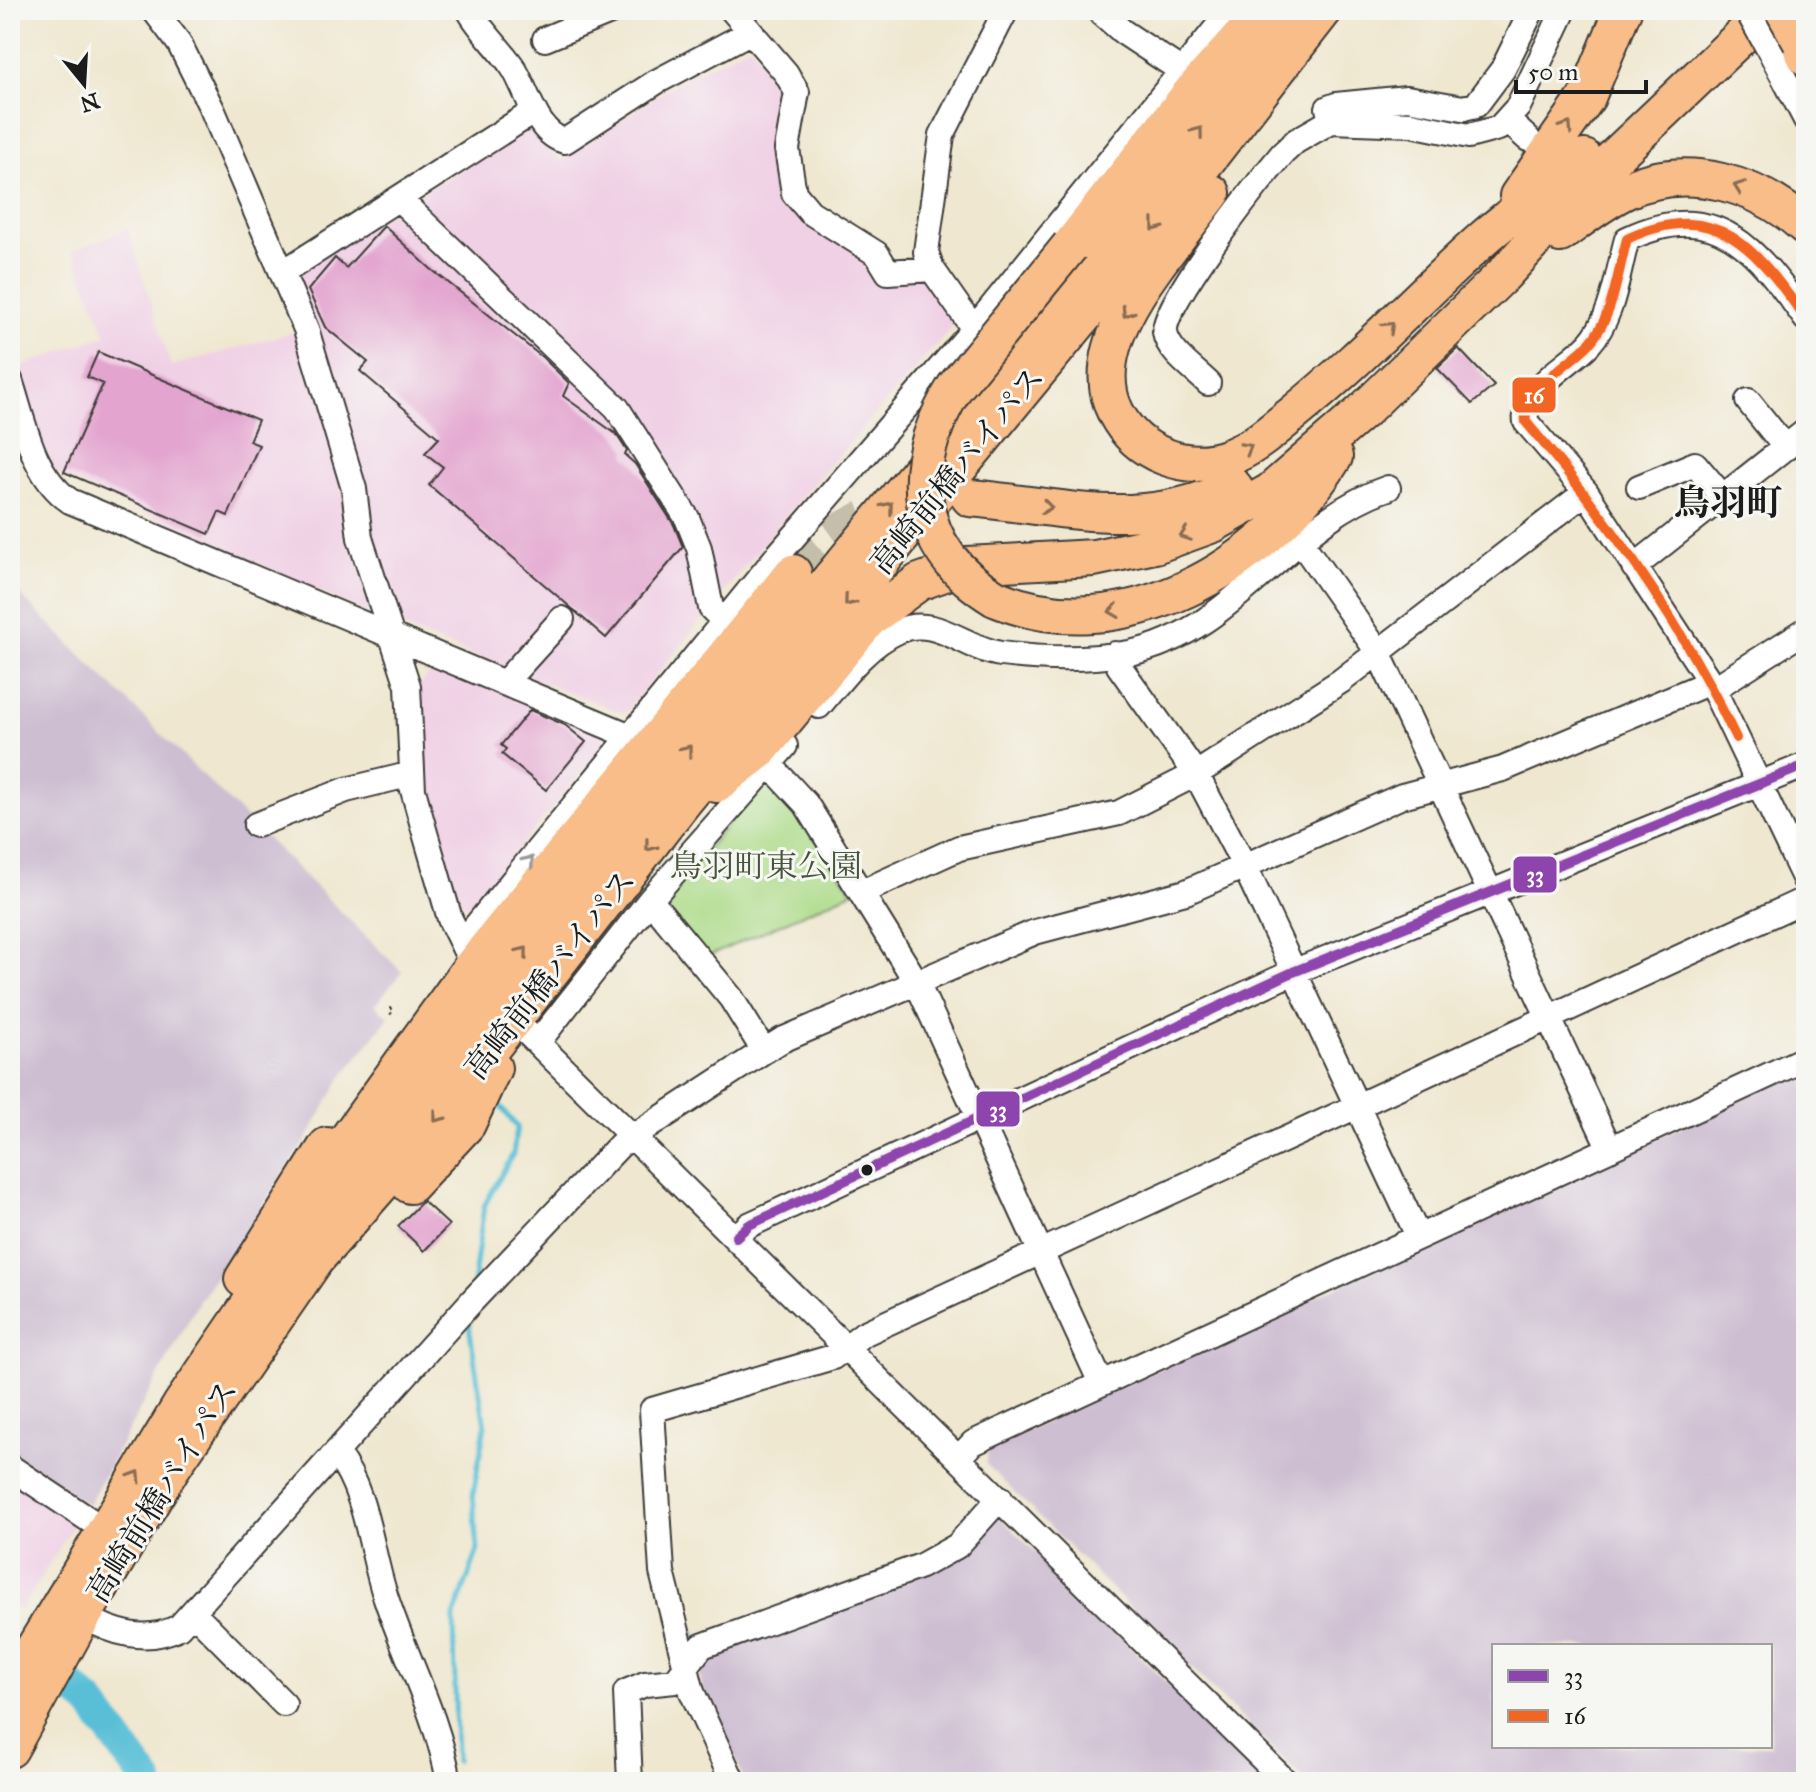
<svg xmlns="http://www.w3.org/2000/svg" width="1816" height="1792" viewBox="0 0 1816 1792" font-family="'IM FELL Great Primer','Noto Serif JP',serif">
  <rect width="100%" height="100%" fill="#f6f6f2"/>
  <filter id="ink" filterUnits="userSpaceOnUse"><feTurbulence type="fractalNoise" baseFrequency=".0125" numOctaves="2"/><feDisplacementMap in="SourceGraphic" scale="16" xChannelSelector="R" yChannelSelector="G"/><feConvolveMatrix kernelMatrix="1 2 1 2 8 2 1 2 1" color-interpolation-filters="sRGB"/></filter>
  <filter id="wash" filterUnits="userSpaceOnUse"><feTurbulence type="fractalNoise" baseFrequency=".006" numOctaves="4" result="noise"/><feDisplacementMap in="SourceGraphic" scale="32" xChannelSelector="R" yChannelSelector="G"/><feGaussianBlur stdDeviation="1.8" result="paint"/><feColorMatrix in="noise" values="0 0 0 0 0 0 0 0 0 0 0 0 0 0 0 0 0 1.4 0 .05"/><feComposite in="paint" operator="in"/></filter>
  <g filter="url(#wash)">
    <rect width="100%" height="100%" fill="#efe7cf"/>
    <path fill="#f0d0e5" d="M750,45L788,93L798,209L934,281L959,319L798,501L625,714L395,625L55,473L47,461L17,368L106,335L73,251L128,229L171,366L306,329L296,280L301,269L411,199L530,130H538L561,161L676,83Z
      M444,666L611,737L469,908L453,898L422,790L423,753L418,689L428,674Z
      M10,1475L74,1524L21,1610L10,1607Z"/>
    <path fill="#cebed2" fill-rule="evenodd" d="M10,585L402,972L375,1005L389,1017L340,1080L305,1142L199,1301L88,1505L10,1451Z
      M1806,1069V1782H1306L986,1464L988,1449ZM1494,1646H1770V1746H1494Z
      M996,1513L1266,1782H745L719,1716L705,1696L696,1663L709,1653L909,1581Z"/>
    <path fill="#acdb88" stroke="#647c52" stroke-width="2" d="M774,779L852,892L707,957L662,904L764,780Z"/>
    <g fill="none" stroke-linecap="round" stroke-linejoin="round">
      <path stroke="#59bfd7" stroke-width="5" d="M473,1285L484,1206L513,1154L517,1127L501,1107
        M684,1623L694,1634
        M456,1761L454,1616L478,1550L473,1495L485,1426L468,1319"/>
      <path stroke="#59bfd7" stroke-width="32" d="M26,1666L71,1686L92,1705L148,1782"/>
    </g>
    <g id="blocks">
      <path fill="#e3a4cf" d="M384,226L431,269L542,357L569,383L563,396L616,434L627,451L625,455L635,464L674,525L683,547L606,638L429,485L443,467L425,453L439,438L360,371L368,362L325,327L308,290L335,258L346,268Z
        M1458,348L1494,386L1472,404L1437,368Z
        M98,352L258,420L249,441L259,445L228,516L219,512L209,534L64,472L103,384L87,377Z
        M530,710L565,725L586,742L546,790L502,754L506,749L501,745Z
        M423,1201L449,1225L424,1251L398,1226Z"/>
    </g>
  </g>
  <g filter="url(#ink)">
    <use href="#blocks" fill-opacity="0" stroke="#3c3a37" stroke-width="2"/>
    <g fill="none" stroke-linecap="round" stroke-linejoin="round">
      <path stroke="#c5beab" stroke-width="36" stroke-dasharray="36 18" stroke-linecap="butt" d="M793,573C823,540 853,518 897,507"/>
      <defs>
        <path id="minor" d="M154,10L179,43L213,111L306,329L354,489L360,538L408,686L413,790L425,833L450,919L478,976
          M469,10C480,30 498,46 512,66C527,87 535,134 565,141L656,82L750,32
          M732,10L786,73L797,92L787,149L794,193L810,212L877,254L888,272L932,269
          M1098,10L1123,32L1182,71
          M545,39L615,10
          M1773,57L1806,120
          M1331,121L1328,108L1336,105L1407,98L1463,108L1476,105L1503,69L1532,10
          M1508,121L1528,139
          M399,199L617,408L687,518L699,548L711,608L724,621
          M285,271L533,112
          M1806,319C1757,251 1718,196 1627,239C1617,274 1614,316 1589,344C1568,366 1521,390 1526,422L1586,492L1710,682L1806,882
          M974,329L932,269L926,252L942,135L1006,10
          M10,380C24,422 32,475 70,501L628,735
          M1208,383C1195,370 1167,351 1165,332C1162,304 1261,179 1283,153L1296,141L1331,121L1411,124L1469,136L1499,128L1518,107L1564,10
          M1748,401L1786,448
          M1639,487L1695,464L1722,496
          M1301,542L1378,652L1610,1149
          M1634,567L1806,431
          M1115,654L1119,666L1196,774L1245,867L1418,1236
          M506,681L562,619
          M1713,689L1806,630
          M819,706C842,679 865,646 898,631C935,614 965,649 1001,654C1041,659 1089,660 1129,653C1235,633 1290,520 1388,488
          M769,764L806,804L917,983L1101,1383
          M256,825L346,790L412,774
          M862,892L959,848L1119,813L1196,774L1341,681L1586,492
          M650,900L731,998L764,1051
          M462,943L778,555L974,329L1231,10
          M505,1011L1286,1782
          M538,1042L650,900L785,746
          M736,1237L749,1225L1293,972L1806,765
          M337,1454C368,1494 370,1551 386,1598C407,1661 438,1716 449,1782
          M960,1457L973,1443L1806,1058
          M10,1467L103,1529
          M194,1613L284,1704
          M83,1616C113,1633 146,1644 179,1627L471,1302L620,1145L764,1051L782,1040L1035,932L1186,892L1402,796L1503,769L1710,682
          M630,1782L626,1692L645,1684L675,1681L702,1646L921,1566L957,1546L1000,1498
          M733,1782L692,1692L662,1572L652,1410L833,1357L863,1334L1806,899"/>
        <path id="highway" d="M1781,10L1806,57
          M1212,193C1172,248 1079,341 1116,413C1137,454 1186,473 1229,457C1254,448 1274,429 1294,413C1361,359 1420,295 1485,237C1517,209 1552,186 1584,158
          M1518,196L1587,97L1623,10
          M1560,234C1581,219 1603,201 1627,190C1687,162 1759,184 1806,227
          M1070,246L1194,89L1249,28
          M970,498C1067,507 1142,532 1234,487
          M995,598C1122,652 1267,566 1334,457
          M716,784L759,751L870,618L919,582L967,565L1094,558L1155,545L1213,524L1270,492L1362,412L1504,274L1585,185L1769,10
          M323,1173L472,966L793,573
          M410,1185L467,1124L493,1068
          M243,1279L327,1146
          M10,1688L181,1405L252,1301L489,993L1194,138L1286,10
          M10,1749L83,1616L171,1469L316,1259L415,1146L683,802L1112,282L1324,10"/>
      </defs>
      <use href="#minor" stroke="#3c3a37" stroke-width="28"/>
      <use href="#highway" stroke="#3c3a37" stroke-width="40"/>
      <path stroke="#3c3a37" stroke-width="3" stroke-dasharray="2 6" stroke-linecap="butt" d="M392,1008L388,1011L394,1016"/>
      <use href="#minor" stroke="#fff" stroke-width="24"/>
      <use href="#highway" stroke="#f8bd89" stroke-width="36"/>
      <defs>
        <path id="minor-bridge" d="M1747,10L1773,57"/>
        <path id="highway-bridge" d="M995,598C910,547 907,464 955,387L1070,246"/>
      </defs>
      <use href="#minor-bridge" stroke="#3c3a37" stroke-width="28" stroke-linecap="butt"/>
      <use href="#highway-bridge" stroke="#3c3a37" stroke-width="40" stroke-linecap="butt"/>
      <use href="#minor-bridge" stroke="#fff" stroke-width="24"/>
      <use href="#highway-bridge" stroke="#f8bd89" stroke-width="36"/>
      <defs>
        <path id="bus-1" d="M736,1237L749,1225L1293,972L1806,765"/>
        <path id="bus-2" d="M1736,738C1683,625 1608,518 1526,422C1521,390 1568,366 1589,344C1614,316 1617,274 1627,239C1718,196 1757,251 1806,319"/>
      </defs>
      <use href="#bus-1" stroke="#f6f6f2" stroke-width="16"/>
      <use href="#bus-2" stroke="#f6f6f2" stroke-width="16"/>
      <use href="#bus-1" stroke="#8e44ad" stroke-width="10"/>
      <use href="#bus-2" stroke="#f26522" stroke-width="10"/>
    </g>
    <defs><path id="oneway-chevron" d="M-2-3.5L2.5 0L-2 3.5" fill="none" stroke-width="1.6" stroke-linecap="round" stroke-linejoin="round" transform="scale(2)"/></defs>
    <g stroke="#8a6c52">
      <use href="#oneway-chevron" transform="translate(1567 127) rotate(-57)"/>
      <use href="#oneway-chevron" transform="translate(1198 132) rotate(-53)"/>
      <use href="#oneway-chevron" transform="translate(1739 187) rotate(-160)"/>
      <use href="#oneway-chevron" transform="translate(1156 226) rotate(128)"/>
      <use href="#oneway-chevron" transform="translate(1127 312) rotate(122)"/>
      <use href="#oneway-chevron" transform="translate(1389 327) rotate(-44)"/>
      <use href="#oneway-chevron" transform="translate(1247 448) rotate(-30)"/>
      <use href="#oneway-chevron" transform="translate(888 507) rotate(-50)"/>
      <use href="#oneway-chevron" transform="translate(1047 507) rotate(8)"/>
      <use href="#oneway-chevron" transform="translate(1185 535) rotate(160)"/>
      <use href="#oneway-chevron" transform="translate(849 601) rotate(130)"/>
      <use href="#oneway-chevron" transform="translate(1114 611) rotate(172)"/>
      <use href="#oneway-chevron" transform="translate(687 750) rotate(-51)"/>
      <use href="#oneway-chevron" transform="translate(650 846) rotate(128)"/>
      <use href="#oneway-chevron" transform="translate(523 952) rotate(-51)"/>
      <use href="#oneway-chevron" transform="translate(438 1117) rotate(128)"/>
      <use href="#oneway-chevron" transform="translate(136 1476) rotate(-58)"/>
    </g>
    <use stroke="#999" href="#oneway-chevron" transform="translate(529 861) rotate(-50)"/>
  </g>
  <circle fill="#1c1c1c" stroke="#f6f6f2" stroke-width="3" cx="867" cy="1170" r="7"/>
  <g text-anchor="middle" stroke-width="6" stroke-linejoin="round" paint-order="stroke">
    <g font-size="32" fill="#1c1c1c" stroke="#f6f6f2">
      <text transform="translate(957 470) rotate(-51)" y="11">高崎前橋バイパス</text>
      <text transform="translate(550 974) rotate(-52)" y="11">高崎前橋バイパス</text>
      <text transform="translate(162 1491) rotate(-58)" y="11">高崎前橋バイパス</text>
    </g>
    <g font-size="32" fill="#47553c" stroke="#f6f6f2">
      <text x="766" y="877">鳥羽町東公園</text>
    </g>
    <g font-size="36" font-weight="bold" fill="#1c1c1c" stroke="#f6f6f2">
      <text x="1728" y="515">鳥羽町</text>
    </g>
  </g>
  <g stroke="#f6f6f2" stroke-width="3">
    <rect x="1511" y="376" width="46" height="38" rx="8" fill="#f26522"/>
    <rect x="1512" y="855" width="46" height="39" rx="8" fill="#8e44ad"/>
    <rect x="975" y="1090" width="46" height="38" rx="8" fill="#8e44ad"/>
  </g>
  <g font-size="22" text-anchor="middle" font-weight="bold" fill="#fff">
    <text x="1534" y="403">16</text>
    <text x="1535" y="882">33</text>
    <text x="998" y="1117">33</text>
  </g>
  <rect width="1816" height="1792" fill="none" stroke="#f6f6f2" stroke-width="40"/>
  <rect x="1492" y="1644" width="280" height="104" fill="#f6f6f2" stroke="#9f9f9c" stroke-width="2"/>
  <rect x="1508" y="1670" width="40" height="12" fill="#8e44ad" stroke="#9f9f9c" stroke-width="2"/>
  <text x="1564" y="1684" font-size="24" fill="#1c1c1c">33</text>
  <rect x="1508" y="1710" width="40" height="12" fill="#f26522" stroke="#9f9f9c" stroke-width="2"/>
  <text x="1564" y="1724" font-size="24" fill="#1c1c1c">16</text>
  <g transform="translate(84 84) rotate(162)" stroke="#f6f6f2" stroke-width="6" paint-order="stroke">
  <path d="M0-6L14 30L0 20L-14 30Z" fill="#1c1c1c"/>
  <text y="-12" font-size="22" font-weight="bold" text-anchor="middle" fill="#1c1c1c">N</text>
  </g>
  <path d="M1516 80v12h130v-12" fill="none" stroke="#1c1c1c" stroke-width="4"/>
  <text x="1528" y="80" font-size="24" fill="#1c1c1c" stroke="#f6f6f2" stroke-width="6" paint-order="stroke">50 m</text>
</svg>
